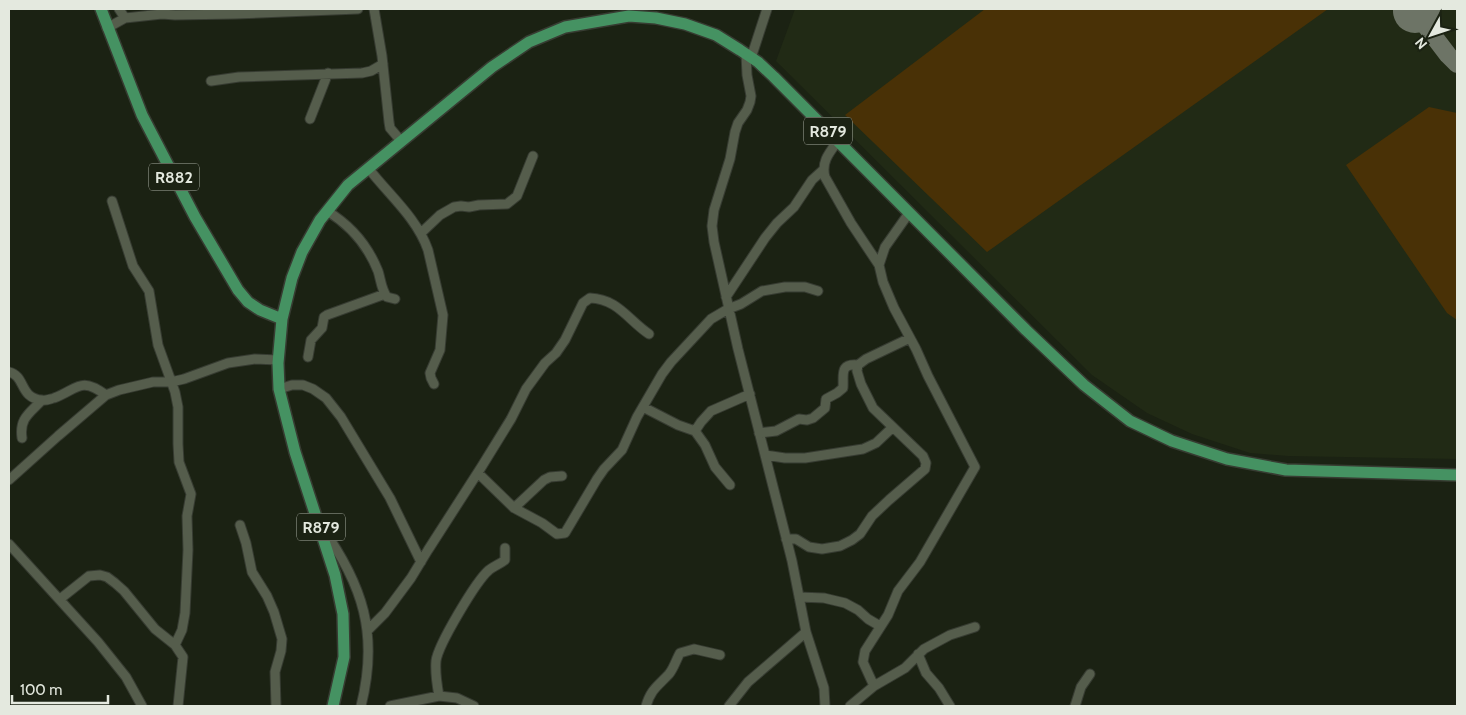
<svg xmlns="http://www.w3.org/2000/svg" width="1466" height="715" viewBox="0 0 1466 715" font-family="Cabin,sans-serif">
  <rect width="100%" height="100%" fill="#1b2213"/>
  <path fill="#212a15" d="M795,9H1457V459L1288,456L1250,453L1192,434L1147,413L1092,375L776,61Z"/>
  <path fill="#493106" d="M985,9H1328L987,252L845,115Z
    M1429,107L1457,113V320L1447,313L1346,165Z"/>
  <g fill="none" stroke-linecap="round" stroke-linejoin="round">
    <path stroke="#6d7466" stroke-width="18" d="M1413,9L1448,55L1457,64"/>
    <path stroke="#6d7466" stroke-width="44" d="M1415,11L1418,9"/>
    <defs>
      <path id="minor" d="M119,9L125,18
        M374,9L382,56L389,122L390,128L401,141
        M107,28L125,18L162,14L175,15L235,14L358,9
        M746,54L747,75L751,96L750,102L747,110L738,123L735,132L730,159L714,210L712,226L714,242L738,349L792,561L806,632L824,688L825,706
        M751,58L767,9
        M211,81L239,77L362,73L371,71L383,64
        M310,119L328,73
        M838,141C829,153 821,162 825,177L851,223L879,265
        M369,169C389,195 417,218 428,250L443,315L440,350L430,373L431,378L434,384
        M112,201L133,266L149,291L158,345L175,392L178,407V444L179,462L191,494L187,516L188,550L185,613L182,630L175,645
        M327,211C350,225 368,246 378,271C381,280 381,289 387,297L395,299
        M421,233L440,215L454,207L461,206L469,207L479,205L507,204L517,196L533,156
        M726,297L765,238L777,223L794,207L812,180L823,170
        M308,357L311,340L322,328L324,317L327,315L385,294
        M9,372C26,376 19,398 42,400C46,401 50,399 54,398C78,389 80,376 106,395
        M279,389L292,385H303L313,389L326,398L341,417L390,498L421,562
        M643,407L678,425L695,431L705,445L715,467L730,485
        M695,431L701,422L711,411L750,394
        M759,433L776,431L799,419L807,420L813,418L825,408L826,399L837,393L843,388C844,375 839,363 858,365
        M22,438C19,418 30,413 42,400
        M765,455L785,458H805L863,449L876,443L893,427
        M478,473L514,508L542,523L557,534L565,533L597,479L604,469L622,450L637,417L662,374L671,362L711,319L728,309L741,304L762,291L785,287H805L818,291
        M9,480L58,436L106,395L119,390L153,382H171L184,379L228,363L255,359L278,360
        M514,508L544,480L550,477L562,476
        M240,525L246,543L252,572L267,596L274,612L282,639L281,651L275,672L276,706
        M321,526C363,585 379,634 361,706
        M786,539H796L809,547L822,549L840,546L852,540L860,534L872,516L889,500L925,469L926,463L923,456L873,408L861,384L857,371L858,365L866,359L910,338
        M9,544L98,642L126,677L142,706
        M799,597L824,598L845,603L858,610L868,619L880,626
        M60,599L89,576L100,575L107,577L115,583L124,591L155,629L175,645L183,657L178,706
        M368,630L385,613L411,578L428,550L482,466L511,419L526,389L545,363L556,353L565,340L583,303L590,298C618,299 628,320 649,334
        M918,654L926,673L939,688L950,706
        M874,686L863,662L865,651L888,615L898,591L920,562L975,467L928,376L916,349L894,308L883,282L879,265L885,247L909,213
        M439,696C437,685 435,673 436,661C438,645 476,581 489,570C494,566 500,564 505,560V548
        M390,706L439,696L457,698L474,706
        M646,706C651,689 658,686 669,674C674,668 676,660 680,653L694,649L720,655
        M729,706L748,682L806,632
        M850,706L874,686L905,668L924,649L950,635L975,627
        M1075,706L1081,687L1090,674"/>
      <path id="major" d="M101,9L142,115L195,217L238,290L248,302L260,310L282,319
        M333,706L344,657L343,614L335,575L295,452L279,389L278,363L282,319L292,278L302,252L320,220L348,185L492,67L529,42L565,27L629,16L656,18L685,24L716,35L740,50L758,62L774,77L1026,330L1084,385L1130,421L1172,441L1227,459L1286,470L1457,475"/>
    </defs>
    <use href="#minor" stroke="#373c32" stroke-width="11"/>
    <use href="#major" stroke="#373c32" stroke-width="14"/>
    <use href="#minor" stroke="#555d4c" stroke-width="9"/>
    <use href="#major" stroke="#459262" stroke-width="11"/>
  </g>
  <g text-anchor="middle" stroke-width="5" stroke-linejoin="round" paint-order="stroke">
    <g fill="#1b2213" stroke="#a8ada2" stroke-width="1">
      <rect x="804" y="117.5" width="48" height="27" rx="4"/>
      <rect x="149" y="163.5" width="50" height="27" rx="4"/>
      <rect x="297" y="513.5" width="48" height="27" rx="4"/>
    </g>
    <g font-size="16" font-weight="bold" fill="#e4e9df">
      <text x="828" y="137">R879</text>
      <text x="174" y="183">R882</text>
      <text x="321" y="533">R879</text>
    </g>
  </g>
  <rect width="1466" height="715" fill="none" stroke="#e4e9df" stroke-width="20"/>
  <g transform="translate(1431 35) rotate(230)" stroke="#1b2213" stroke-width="4" paint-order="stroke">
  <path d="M0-4L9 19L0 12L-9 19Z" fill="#e4e9df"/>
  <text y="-8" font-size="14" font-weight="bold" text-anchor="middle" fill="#e4e9df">N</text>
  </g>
  <path d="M12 695v8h96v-8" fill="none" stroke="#e4e9df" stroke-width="2.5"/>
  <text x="20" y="695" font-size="15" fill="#e4e9df" stroke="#1b2213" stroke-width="4" paint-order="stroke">100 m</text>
</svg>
